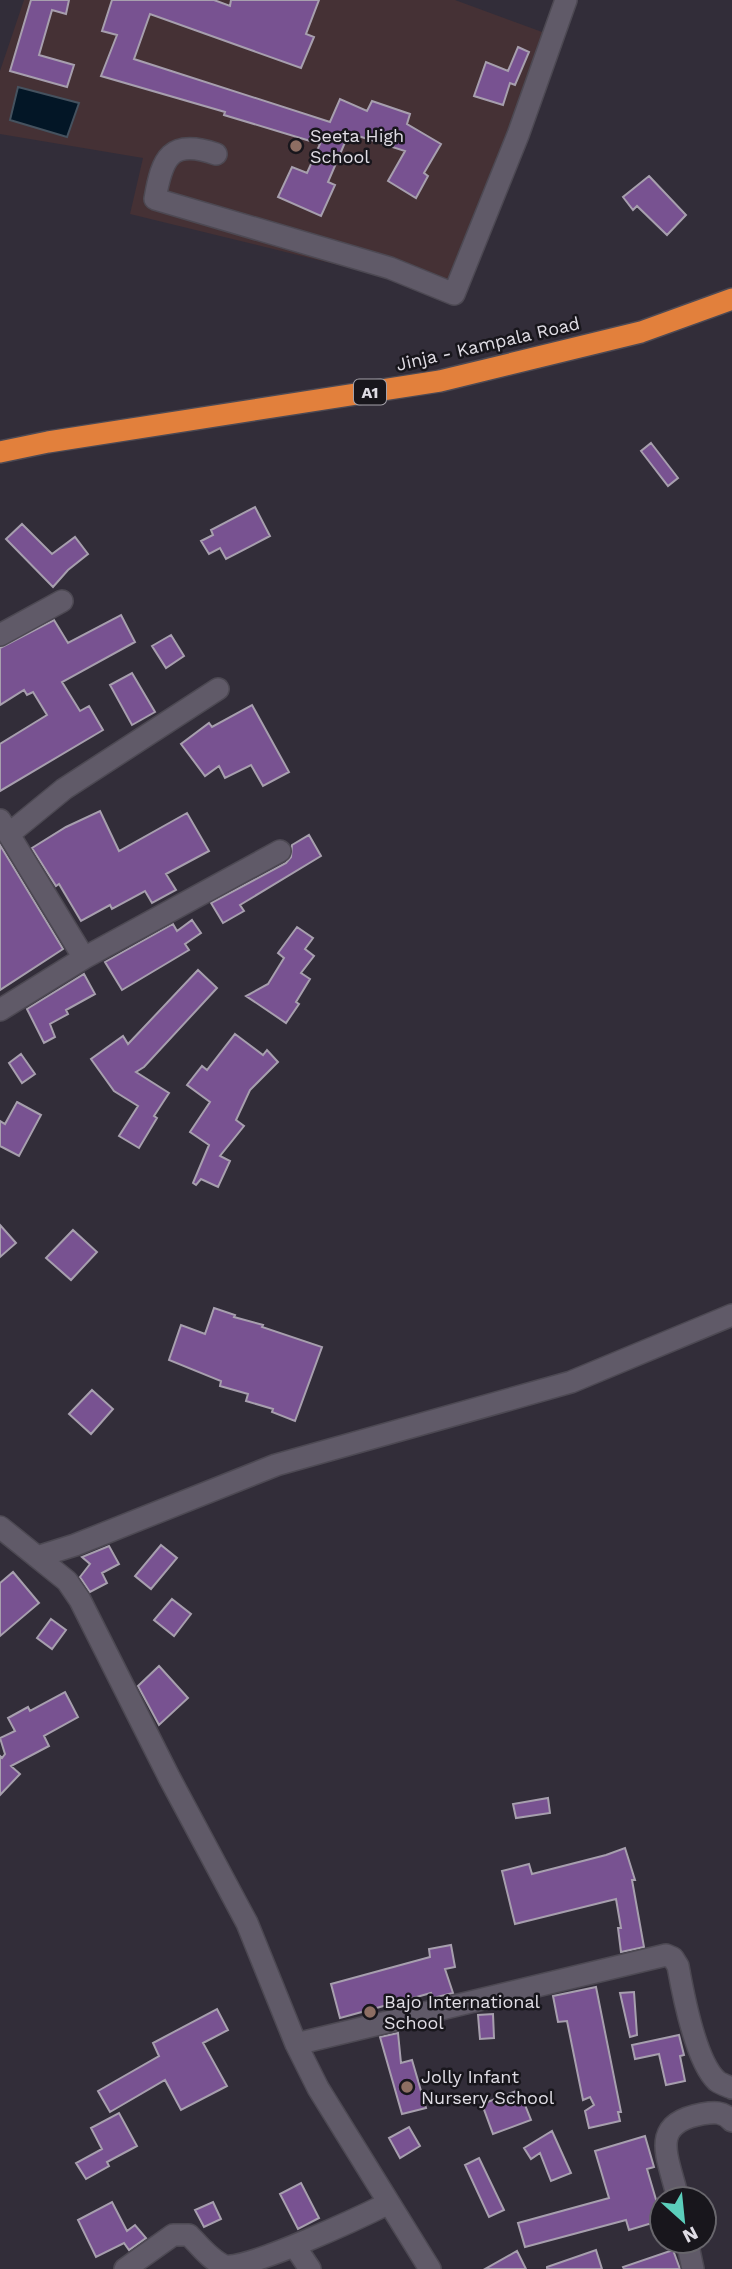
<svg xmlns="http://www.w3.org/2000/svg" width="732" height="2269" viewBox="0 0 732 2269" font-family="'Work Sans',sans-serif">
  <rect width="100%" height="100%" fill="#322d39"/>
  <path fill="#453135" d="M24,0H455L564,40L461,295L130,214L143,158L0,134V71Z"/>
  <path fill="#031626" stroke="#45525f" stroke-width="2" d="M18,87L79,103L67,137L10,120Z"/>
  <path fill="#785291" stroke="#a79fae" stroke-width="2" d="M31,0H69L66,14L52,10L39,55L74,65L67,87L10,71Z
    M112,0H214L230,6L231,0H319L306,34L314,37L301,68L150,14L134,59L330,122L340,99L367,111L372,101L410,114L407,124L441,144L424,173L428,176L416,198L388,181L405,151L349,133L328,182L335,185L321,216L278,197L292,167L307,173L320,144L224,115L225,112L101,76L117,35L102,31Z
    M518,47L529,52L515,85L510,83L503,105L474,96L486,62L508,71Z
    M649,176L686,215L667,235L637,206L633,210L623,197Z
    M651,443L678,478L668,486L641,451Z
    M255,507L270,536L226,559L220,548L209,554L201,541L213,535L211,530Z
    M22,524L52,554L75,537L88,554L68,570L53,587L6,539Z
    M121,615L135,642L62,682L80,711L89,706L103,730L0,791V744L47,715L33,692L27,695L24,690L0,705V648L54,620L68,643Z
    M171,635L184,656L166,668L152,646Z
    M132,673L155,712L132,725L110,685Z
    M252,705L289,772L263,786L251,765L225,778L219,766L205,776L181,744L209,723L212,727Z
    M100,811L119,851L187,813L209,851L166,874L176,890L152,903L145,891L112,909L110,905L81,921L59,884L56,886L32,848L66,827Z
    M309,835L321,856L240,905L244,911L223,923L211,903L286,863L291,857L292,845Z
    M0,845L63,949L0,990Z
    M192,920L201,933L185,944L189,950L122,990L105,962L173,924L177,931Z
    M297,927L313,938L305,949L314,956L301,973L310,979L296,1002L299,1004L286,1023L246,996L268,984L284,958L278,953Z
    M198,970L217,988L144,1067L136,1072L169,1093L154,1116L157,1118L139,1148L119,1136L138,1106L114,1091L91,1059L123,1036L128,1044Z
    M84,974L95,994L66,1010L68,1014L50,1024L55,1037L44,1043L27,1009Z
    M235,1034L263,1055L267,1050L278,1062L250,1090L236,1120L244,1126L220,1156L230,1161L218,1187L201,1179L196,1185L193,1183L209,1145L190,1132L210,1102L187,1085L202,1066L207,1070Z
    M21,1054L35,1074L22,1083L9,1063Z
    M17,1102L41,1115L19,1156L0,1146V1121L5,1124Z
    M0,1225L16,1243L0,1257Z
    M73,1230L97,1252L71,1280L46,1258Z
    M214,1308L235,1315L234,1317L263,1325L262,1327L322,1347L295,1421L272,1412L273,1409L246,1401L248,1394L220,1386L221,1381L169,1360L181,1325L205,1334Z
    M92,1390L113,1409L91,1434L69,1414Z
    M161,1545L177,1558L151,1589L135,1576Z
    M109,1546L119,1564L102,1573L107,1583L90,1592L80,1577L90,1564L82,1557Z
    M13,1572L39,1603L0,1636V1583Z
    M172,1599L191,1614L174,1636L154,1620Z
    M51,1619L66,1630L52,1649L37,1638Z
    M159,1666L188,1698L159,1725L138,1686Z
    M65,1692L78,1717L44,1736L49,1746L11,1766L20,1774L0,1795V1756L2,1758L5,1754L0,1738L15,1731L8,1718L28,1707L30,1711Z
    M548,1798L550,1813L516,1818L513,1804Z
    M625,1848L635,1880H632L644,1947L621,1952L618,1928H621L616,1899L515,1924L502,1871L529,1864L532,1874L606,1855Z
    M451,1945L455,1967L445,1969L453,1993L433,1998L431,1993L340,2018L331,1984L430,1957L429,1949Z
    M596,1987L621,2112H618L620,2121L589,2128L585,2111L594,2105L590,2097L583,2100L567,2021L558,2022L553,1996Z
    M634,1992L637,2035L630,2037L620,1993Z
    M217,2009L228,2030L203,2043L227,2086L181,2110L165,2080L110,2112L98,2091L159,2056L153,2043Z
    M493,2014L494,2038L480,2039L478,2015Z
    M398,2033L401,2063L412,2060L426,2108L402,2114L380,2037Z
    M679,2035L684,2055L680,2056L685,2081L666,2085L659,2054L635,2059L632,2045Z
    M519,2090L531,2120L493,2134L482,2104Z
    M119,2113L137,2146L107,2162L109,2166L86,2179L76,2163L102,2149L91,2128Z
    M409,2127L420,2146L400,2158L389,2138Z
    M552,2131L571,2173L551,2181L540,2153L531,2159L524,2148Z
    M645,2136L654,2167L647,2169L662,2220L629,2230L626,2220L525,2247L518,2223L609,2198L595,2151Z
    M479,2158L504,2210L489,2217L465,2165Z
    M301,2183L319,2218L298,2229L280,2194Z
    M112,2202L127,2231L135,2225L146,2238L129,2250L124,2243L96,2257L78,2220Z
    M213,2202L221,2219L204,2227L195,2210Z
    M596,2250L602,2269H547V2267Z
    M673,2250L680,2269H624L623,2267Z
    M517,2251L526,2269H485Z"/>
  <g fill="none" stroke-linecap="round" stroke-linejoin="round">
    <defs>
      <path id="minor" d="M216,154C170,138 162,158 155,199L390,268L454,294L518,135L566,0
        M0,635L62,601
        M0,820L84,958
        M9,834L64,789L218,689
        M0,1010L84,958L280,851
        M0,1527L67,1581L80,1600L169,1777L247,1923L296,2044L318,2088L430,2269
        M37,1557L75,1545L276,1465L571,1382L732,1315
        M296,2044L666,1955L673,1958L678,1966C683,1994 696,2062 717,2081C721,2084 727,2086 732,2088
        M678,2199C669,2158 647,2124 702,2114C714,2112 723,2111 732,2121
        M687,2241L693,2269
        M296,2248L310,2269
        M125,2269L173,2235H189C199,2245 211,2261 225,2266C250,2269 361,2217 389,2203"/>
      <path id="highway" d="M0,452L48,442L440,381L641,332L732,299"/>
    </defs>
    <use href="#minor" stroke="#4d4953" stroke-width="24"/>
    <use href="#highway" stroke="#4d4953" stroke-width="24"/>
    <use href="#minor" stroke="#605a68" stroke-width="21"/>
    <use href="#highway" stroke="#e2803c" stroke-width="21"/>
  </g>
  <g fill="#8d6e63" stroke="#18161c" stroke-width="2.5">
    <circle cx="296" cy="146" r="7"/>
    <circle cx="370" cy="2012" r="7"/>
    <circle cx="407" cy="2087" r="7"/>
  </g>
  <g text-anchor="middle" stroke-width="5" stroke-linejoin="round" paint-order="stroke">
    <rect fill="#18161c" stroke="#a4a1a9" stroke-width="2" x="354" y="379.5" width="32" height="25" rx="5"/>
    <g font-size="16" font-weight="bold" fill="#e0dde5">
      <text x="370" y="398">A1</text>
    </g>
    <g font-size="18" fill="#e0dde5" stroke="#18161c" text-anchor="start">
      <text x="310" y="142">Seeta High<tspan x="310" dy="21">School</tspan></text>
      <text x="384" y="2008">Bajo International<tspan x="384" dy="21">School</tspan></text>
      <text x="421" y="2083">Jolly Infant<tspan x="421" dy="21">Nursery School</tspan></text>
    </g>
    <g font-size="18" fill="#e0dde5" stroke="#18161c">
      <text transform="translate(488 344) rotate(-13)" y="6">Jinja - Kampala Road</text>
    </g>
  </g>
  <g transform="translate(683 2220) rotate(153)"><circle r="33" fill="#18161c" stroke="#68666c" stroke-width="2"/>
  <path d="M0-5L12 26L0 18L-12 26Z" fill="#5bcebb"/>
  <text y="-10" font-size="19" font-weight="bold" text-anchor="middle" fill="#e0dde5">N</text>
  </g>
</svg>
